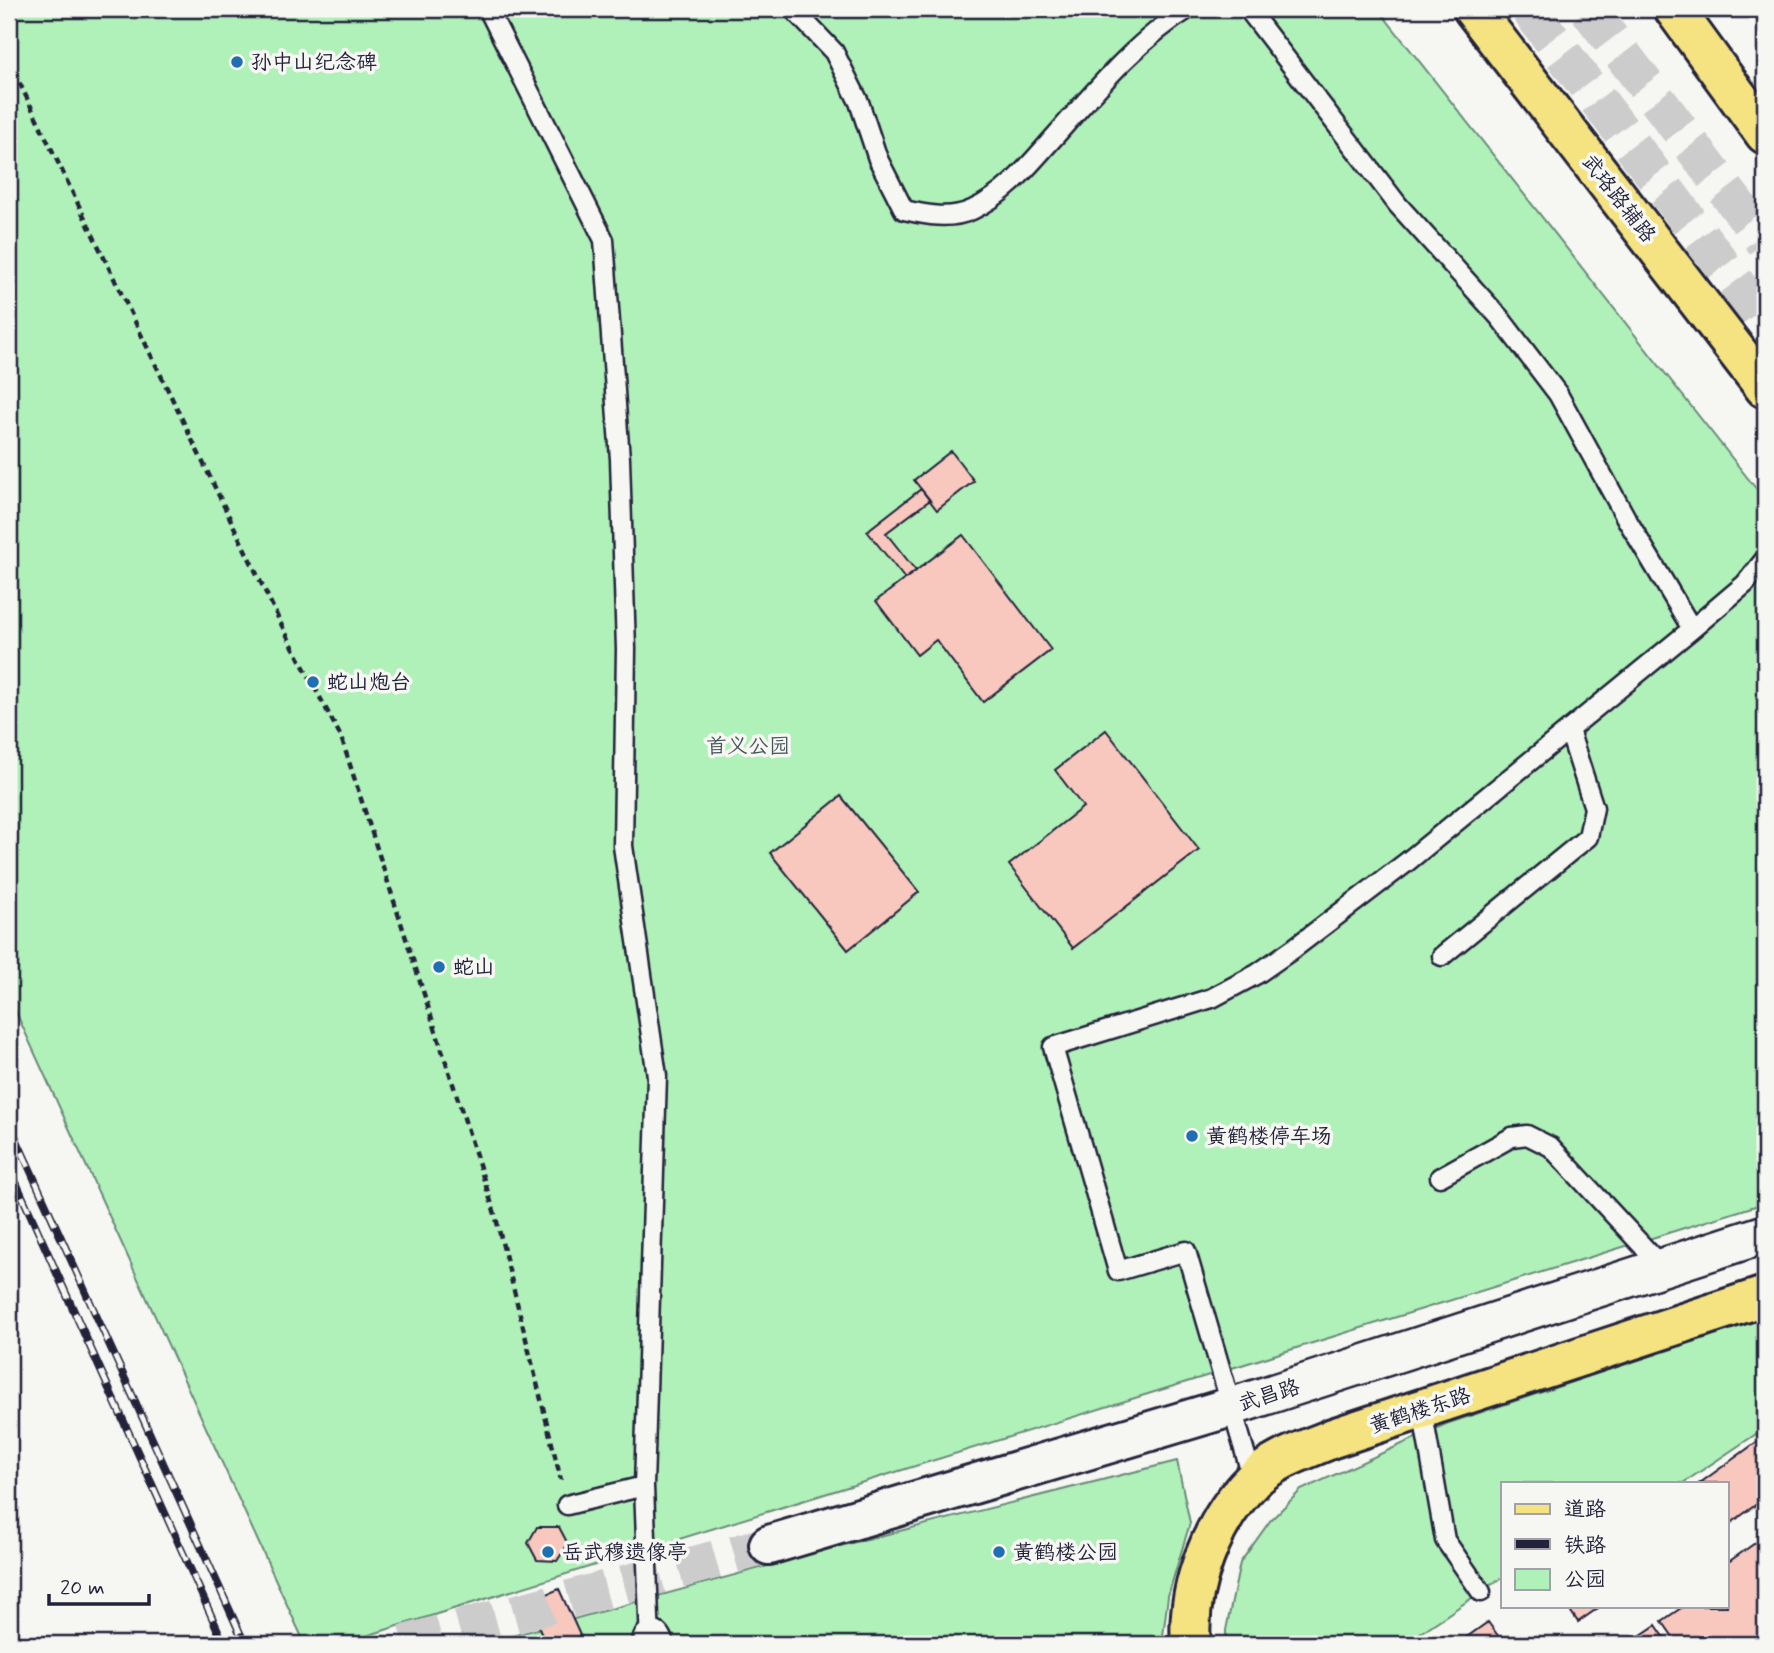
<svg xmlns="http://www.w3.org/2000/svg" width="1774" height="1653" viewBox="0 0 1774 1653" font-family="Mynerve,'LXGW WenKai TC',sans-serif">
  <rect width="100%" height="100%" fill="#f6f6f2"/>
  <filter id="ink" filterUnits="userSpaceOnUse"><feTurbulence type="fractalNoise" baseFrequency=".0143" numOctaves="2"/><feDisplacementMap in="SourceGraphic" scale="14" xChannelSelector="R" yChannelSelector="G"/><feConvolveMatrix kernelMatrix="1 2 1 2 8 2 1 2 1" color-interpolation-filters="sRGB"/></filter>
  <g filter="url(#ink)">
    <path fill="#b0f1b9" stroke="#698a7a" stroke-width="2" d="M9,9H1378L1765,500V1203L340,1644H305L9,997Z
      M1765,1318V1428L1683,1483H1503V1577L1404,1644H1226V1630L1240,1563L1270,1521L1301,1490L1446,1424Z
      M1177,1461L1190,1523L1168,1596L1162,1644H483L844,1545Z"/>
    <path fill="#f8c8bf" stroke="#22223b" stroke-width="2" d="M951,451L974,481L937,510L914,480Z
      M921,489L930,500L886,533L916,571L905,579L867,531Z
      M963,535L1051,650L983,702L936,640L917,655L876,601Z
      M1106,730L1199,850L1073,948L1009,865L1083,807L1055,770Z
      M841,796L919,892L848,950L770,853Z
      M1765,1436V1498L1727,1526V1483H1700Z
      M537,1527H559L568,1544L557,1561L537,1560L528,1543Z
      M1765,1536V1644H1760L1755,1637L1745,1644H1678L1662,1621L1684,1606H1727V1563Z
      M559,1589L584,1644H546L528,1602Z
      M1567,1606H1601L1578,1622Z
      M1488,1622L1504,1644H1457Z
      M1656,1625L1669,1644H1633L1631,1642Z"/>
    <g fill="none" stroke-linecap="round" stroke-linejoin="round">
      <path stroke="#cccccd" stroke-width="38" stroke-dasharray="38 19" stroke-linecap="butt" d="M404,1644L769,1545"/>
      <path stroke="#cccccd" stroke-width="38" stroke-dasharray="38 19" stroke-linecap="butt" d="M1529,9L1765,322
        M1588,9L1765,242"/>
      <defs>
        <path id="lane" d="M488,9L604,240L620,459L626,649L623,846L657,1076L644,1486L567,1505
          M793,9L834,52L859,102L878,159L904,210C926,215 950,220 972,210C1008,193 1030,164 1056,135C1095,91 1137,40 1188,9
          M1248,9L1398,205L1500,318L1558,394L1626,518L1692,629
          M1442,956L1588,837L1594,808L1569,730
          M1440,1177L1512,1137L1527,1135L1551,1147L1662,1267
          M1422,1409L1445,1540L1481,1592
          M1253,1480L1186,1251L1118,1271L1053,1047L1212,998L1257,974L1293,949L1407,862L1692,629L1745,584L1765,559
          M644,1486L650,1644"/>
        <path id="street" d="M1231,1407L1765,1234
          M652,1640L654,1644"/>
        <path id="secondary" d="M769,1545L1231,1407"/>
        <path id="primary" d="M1473,9L1765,388
          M1674,9L1765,134
          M1191,1644C1186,1589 1212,1521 1252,1481C1272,1460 1306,1450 1333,1438L1765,1296"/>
      </defs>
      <use href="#lane" stroke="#22223b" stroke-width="23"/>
      <use href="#street" stroke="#22223b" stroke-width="42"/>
      <use href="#secondary" stroke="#22223b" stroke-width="44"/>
      <use href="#primary" stroke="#22223b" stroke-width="44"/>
      <path stroke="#22223b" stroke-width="4.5" stroke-dasharray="7 5" stroke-linecap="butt" d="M9,61L281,624L341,737L495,1214L561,1480"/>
      <use href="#lane" stroke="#f6f6f2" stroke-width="18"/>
      <use href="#street" stroke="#f6f6f2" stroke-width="37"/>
      <use href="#secondary" stroke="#f6f6f2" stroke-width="38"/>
      <use href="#primary" stroke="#f5e382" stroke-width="38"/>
      <defs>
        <path id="rail" d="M9,1123L245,1644
          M9,1167L224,1644"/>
      </defs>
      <use href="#rail" stroke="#22223b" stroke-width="8"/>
      <use href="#rail" stroke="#f6f6f2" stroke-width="5" stroke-dasharray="16" stroke-linecap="butt"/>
    </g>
  </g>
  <g fill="#1f6fb2" stroke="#f6f6f2" stroke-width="2.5">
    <circle cx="237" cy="62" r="7"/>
    <circle cx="313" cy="682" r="7"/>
    <circle cx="439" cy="967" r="7"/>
    <circle cx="1192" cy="1136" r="7"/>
    <circle cx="548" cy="1552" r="7"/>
    <circle cx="999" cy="1552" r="7"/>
  </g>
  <g text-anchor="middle" stroke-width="7" stroke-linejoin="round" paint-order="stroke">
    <g font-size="21" fill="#22223b" stroke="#f6f6f2" text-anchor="start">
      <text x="251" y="69">孙中山纪念碑</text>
      <text x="327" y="689">蛇山炮台</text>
      <text x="453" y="974">蛇山</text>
      <text x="1206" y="1143">黄鹤楼停车场</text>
      <text x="562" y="1559">岳武穆遗像亭</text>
      <text x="1013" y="1559">黄鹤楼公园</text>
    </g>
    <g font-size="21" fill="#22223b" stroke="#f6f6f2">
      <text transform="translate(1619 198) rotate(52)" y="7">武珞路辅路</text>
      <text transform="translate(1269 1395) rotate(-17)" y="7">武昌路</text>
      <text transform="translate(1420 1410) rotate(-18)" y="7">黄鹤楼东路</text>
    </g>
    <g font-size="21" fill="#46565a" stroke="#f6f6f2">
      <text x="748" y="753">首义公园</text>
    </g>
  </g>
  <rect width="1774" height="1653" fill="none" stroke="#f6f6f2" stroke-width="35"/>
  <rect x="18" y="18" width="1739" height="1618" fill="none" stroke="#22223b" stroke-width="2.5" filter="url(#ink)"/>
  <rect x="1501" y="1482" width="228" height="126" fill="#f6f6f2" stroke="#a1a1a9" stroke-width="2"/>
  <rect x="1515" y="1504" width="35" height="10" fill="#f5e382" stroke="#a1a1a9" stroke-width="2"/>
  <text x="1564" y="1516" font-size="21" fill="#22223b">道路</text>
  <rect x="1515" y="1539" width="35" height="10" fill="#22223b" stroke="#a1a1a9" stroke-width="2"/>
  <text x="1564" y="1552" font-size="21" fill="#22223b">铁路</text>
  <rect x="1515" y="1569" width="35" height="21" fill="#b0f1b9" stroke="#a1a1a9" stroke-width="2"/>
  <text x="1564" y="1586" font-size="21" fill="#22223b">公园</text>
  <path d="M49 1594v10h100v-10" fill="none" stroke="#22223b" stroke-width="3.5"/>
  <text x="60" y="1594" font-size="21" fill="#22223b" stroke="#f6f6f2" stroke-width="5" paint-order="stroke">20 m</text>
</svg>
